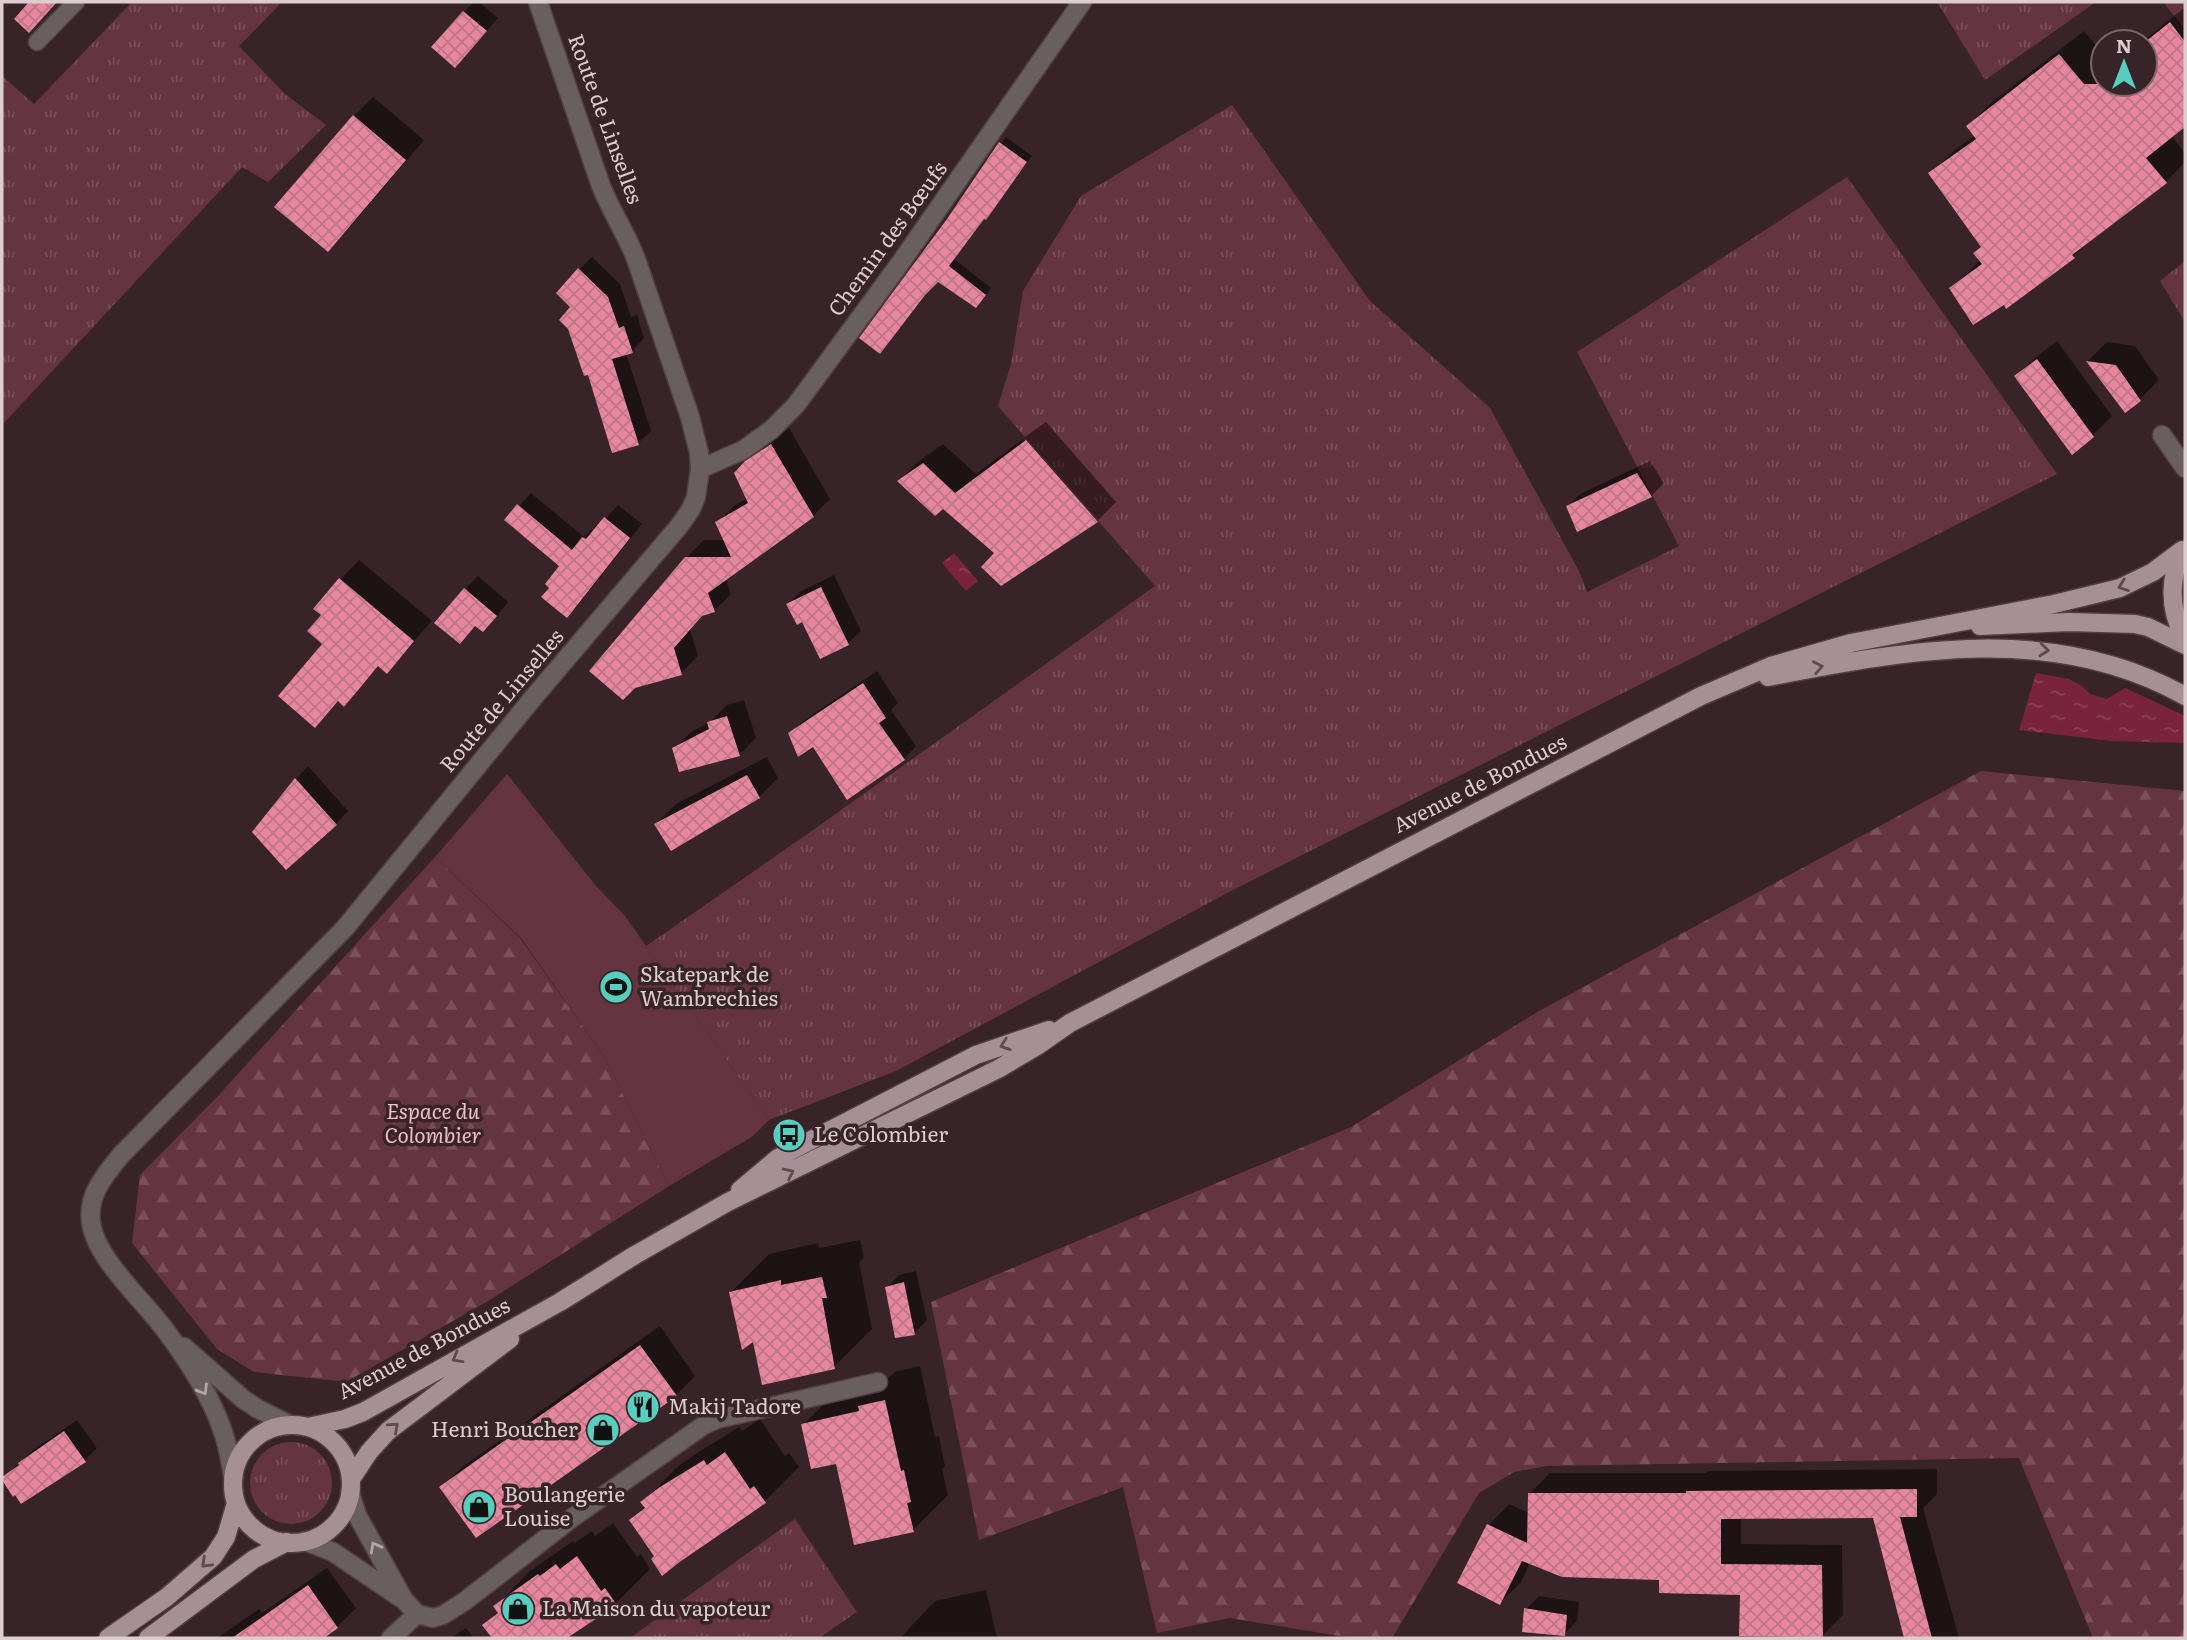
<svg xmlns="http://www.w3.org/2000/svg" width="2187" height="1640" viewBox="0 0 2187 1640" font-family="Literata,serif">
  <defs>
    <pattern id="grass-tufts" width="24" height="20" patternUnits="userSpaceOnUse" patternTransform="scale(1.75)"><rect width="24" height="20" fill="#653441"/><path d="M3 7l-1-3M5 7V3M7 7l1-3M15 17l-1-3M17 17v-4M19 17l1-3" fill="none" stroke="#7a505b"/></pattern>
    <pattern id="forest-firs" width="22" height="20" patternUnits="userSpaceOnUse" patternTransform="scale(1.75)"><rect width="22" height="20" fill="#653441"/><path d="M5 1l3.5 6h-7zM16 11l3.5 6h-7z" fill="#7a505b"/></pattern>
    <pattern id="water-ripples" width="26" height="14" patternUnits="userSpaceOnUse" patternTransform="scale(1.75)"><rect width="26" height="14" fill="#79233f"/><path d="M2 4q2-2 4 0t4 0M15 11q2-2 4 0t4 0" fill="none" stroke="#8b425a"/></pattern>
    <pattern id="building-cross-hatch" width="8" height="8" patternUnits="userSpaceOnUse" patternTransform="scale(1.75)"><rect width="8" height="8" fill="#e7879f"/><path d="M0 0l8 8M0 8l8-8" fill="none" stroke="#be7587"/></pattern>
  </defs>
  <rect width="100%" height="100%" fill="#382428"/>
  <path fill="url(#grass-tufts)" d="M132,2H282L239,46L285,94L326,125L268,182L242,167L2,425V76L34,104Z
    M1937,2H2096L1985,80Z
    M2163,2H2185V29Z
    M1232,105L1370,301L1490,408L1579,571L1587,592L1679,546L1577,352L1847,177L2057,474L1231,891L896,1071L769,1120L646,946L806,835L1155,586L998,406L1011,364L1023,291L1081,196Z
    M2185,261V322L2160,281Z
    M250 1483a41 41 0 1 1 82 0a41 41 0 1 1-82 0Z
    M795,1519L857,1612L819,1638H630Z"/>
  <path fill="url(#forest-firs)" d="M1981,771L2185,791V1638H2093L2019,1458L1547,1466L1514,1472L1479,1493L1392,1638H1351L1230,1618L1157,1633L1123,1487L979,1540L931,1302L1351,1127L1539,1011Z
    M435,857L520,938L603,1055L669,1186L488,1301L346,1382L254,1372L217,1349L132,1243L140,1175L217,1097Z"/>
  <path fill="#653441" d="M507,774L596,886L625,916L769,1120L753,1136L669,1186L603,1055L521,938L435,857Z"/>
  <path fill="url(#water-ripples)" d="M954,553L978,581L966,591L942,563Z
    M2036,673L2069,679L2082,686L2090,694L2107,699L2125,688L2185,716V743L2112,741L2019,730Z"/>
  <path fill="#0007" d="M474,2H479L498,18L467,53L464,12Z
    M2185,7V124L2171,136L2185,153V162L2166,182L2095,236L2073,257L2004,303L1951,288L1981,260L1982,246L1931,173L1955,150L1975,135L1968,126L1992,102L2084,31L2103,54V84H2145V42H2142Z
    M373,97L424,140L347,231L328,250L354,116Z
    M1006,137L1032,156L991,212L985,217L954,259L991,288L982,300L938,280L949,220Z
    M592,257L620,284L631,317L637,315L644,338L632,351L626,353L651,431L638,443L573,307L579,270Z
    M2057,341L2112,416L2093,435L2016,376L2036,357Z
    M2107,342L2135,346L2159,380L2140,399L2088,361Z
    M1046,422L1116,502L1097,521L996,553L943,506L899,481L918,462L943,444L976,474L1023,439L1093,520H1098L1025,437Z
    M789,428L830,499L813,516L726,579L731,594L714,611L704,614L690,629L698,656L681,673L634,686L686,558L704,540H725L717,523L734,506L747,498L736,473L764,445Z
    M1650,461L1664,483L1651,496L1568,507L1580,494Z
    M531,493L584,537L596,525L598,527L618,505L642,524L580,603L567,616L551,588L561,566L519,506Z
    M359,560L432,621L387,671L380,665L344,704L339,700L315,725L325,644L323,615L340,580Z
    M834,575L861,631L848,643L803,619L788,604L801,591Z
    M478,576L508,602L496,617L465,589Z
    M877,671L898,703L891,710L916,746L904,759L813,745L790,733L803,721Z
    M744,700L756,738L739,755L674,749L691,732L710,722L727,705Z
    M767,757L778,778L759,797L656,824L676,804Z
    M308,766L348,811L336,824L254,832L296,779Z
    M860,1240L864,1258L859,1262L872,1329L834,1367L754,1339L731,1292L769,1254L818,1243L819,1248Z
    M916,1271L927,1320L914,1333L886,1288L899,1275Z
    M660,1326L695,1376L676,1395L441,1487L461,1468Z
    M920,1366L935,1437L939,1436L945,1466L942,1469L948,1495L913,1530L837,1462L803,1425L838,1390L887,1379L895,1372Z
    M760,1419L785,1456L789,1453L799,1467L765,1501L656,1556L631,1520L645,1506L643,1502L677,1467L697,1453L739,1427L742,1431Z
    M77,1420L97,1448L84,1461L4,1477L33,1450Z
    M1937,1469V1494L1923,1508L1959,1638H1906L1874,1516L1741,1517V1544L1842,1545L1843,1615L1822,1636L1741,1594L1661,1579L1530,1563L1521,1582L1500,1603L1489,1525L1509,1504L1529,1513V1494L1550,1473H1706L1708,1471Z
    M613,1523L637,1557L641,1554L650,1569L616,1603L564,1638H494L484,1625L499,1610L496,1606L530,1571L573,1541L575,1543L592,1531L595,1536Z
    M327,1568L356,1608L337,1627L321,1638H217L259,1609L262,1613Z
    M986,1590L997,1638H900L935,1601Z
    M1539,1596L1579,1602L1577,1621L1564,1634L1526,1609Z
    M466,1628L474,1638H451Z"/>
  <path fill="url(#building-cross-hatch)" d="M29,2H57L29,33L14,19Z
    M463,11L487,31L455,68L431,47Z
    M2170,22L2185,42V127L2146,158L2167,183L2072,255L2075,258L2006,309L2004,305L1973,325L1949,288L1982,264L1973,253L1981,247L1928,173L1976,139L1966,126L2059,54L2084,84H2145V42Z
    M353,115L406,160L328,252L274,207Z
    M999,142L1027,162L986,220L984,219L949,266L986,295L976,308L938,282L925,295L880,354L859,338L947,219Z
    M578,268L608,297L619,328L624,326L633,353L612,359L639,445L612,453L588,375L584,376L568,329L559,320L570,307L556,293Z
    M2037,359L2094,437L2072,455L2014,376Z
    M2086,361L2116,365L2141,401L2125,413Z
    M1026,440L1098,522L1001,586L981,567L994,553L943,509L935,516L897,481L923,463L955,493Z
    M771,444L814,517L708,593L715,612L702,616L674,648L682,675L635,688L623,700L589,671L685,557H731L715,522L748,503L734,473L745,461Z
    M1637,473L1652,497L1577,532L1566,506Z
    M517,504L572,550L582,537L586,539L604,517L630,538L567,618L541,597L549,588L545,584L559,566L504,520Z
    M339,578L414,641L387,674L378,666L344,707L338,701L315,728L278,696L322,644L307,631L321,615L313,609Z
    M821,587L849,645L820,659L802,622L797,625L786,604Z
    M464,588L497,616L483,632L475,626L460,644L434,623Z
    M863,683L886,718L879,723L905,760L847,800L813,747L798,757L788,733Z
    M727,716L740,756L679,772L672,748L709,729L707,722Z
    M747,775L760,798L671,851L654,824Z
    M295,778L337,825L286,870L252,832Z
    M822,1277L827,1298H822L835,1369L762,1385L753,1342L742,1350L729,1292L781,1280V1285Z
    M904,1282L915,1335L895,1338L885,1287Z
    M640,1345L677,1396L476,1538L439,1487Z
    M885,1400L901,1471L904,1470L911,1502L907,1503L914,1532L854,1545L836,1464L811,1469L801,1424L859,1411L858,1406Z
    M64,1431L86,1462L21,1504L15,1495L13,1497L2,1480V1477L19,1465L18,1463Z
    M725,1452L750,1489L754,1486L766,1503L681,1561L662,1576L651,1559L654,1556L629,1520L645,1508L640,1502L660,1487L704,1460L707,1465Z
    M1917,1489V1517H1900L1932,1638H1904L1873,1518L1721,1519V1564L1822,1565L1823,1637L1739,1636L1740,1595L1659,1593V1580L1562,1577L1522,1561L1500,1605L1457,1583L1487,1524L1527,1543L1528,1493H1686V1491Z
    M577,1556L601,1591L605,1588L617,1605L567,1638H492L482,1625L498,1613L493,1606L538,1574L540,1576L556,1564L560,1569Z
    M308,1585L338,1628L324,1638H232Z
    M1524,1608L1567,1615L1565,1636L1522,1632Z"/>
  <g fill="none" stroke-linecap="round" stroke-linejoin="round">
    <defs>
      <path id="service" d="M37,42L76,2"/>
      <path id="minor" d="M2162,435L2185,468
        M700,469L743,450L771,430L796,405L901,262L1082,2
        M184,1347L243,1399L258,1409L290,1425
        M233,1476C230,1460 228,1444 222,1429C211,1397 186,1358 166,1331C144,1301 95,1258 91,1222C87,1195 105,1175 121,1155L345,928L533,698L680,525L691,509L696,497L700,469L699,453L690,417L636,259C626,233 611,211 601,186L538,2
        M350,1493L357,1515L404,1600L417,1614L433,1618L443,1615L465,1601L572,1518L704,1425L717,1419L878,1382
        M305,1541L333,1552L401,1598
        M391,1638L417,1614"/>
      <path id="primary" d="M2182,550C2169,580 2169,610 2185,639
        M1980,626L2069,622L2135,624L2148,627L2185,645
        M1768,677C1908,650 2054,622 2185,696
        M740,1190L778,1158L794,1149L976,1055L1049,1030
        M233 1484a59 59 0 1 1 118 0a59 59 0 1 1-118 0Z
        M308,1427L345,1419L363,1412L560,1302L635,1255L728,1202L998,1069L1037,1046L1070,1023L1701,696L1771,666L1851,643L2054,604L2120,588L2153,572L2181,551
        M351,1479L369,1452L388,1431L510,1339
        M108,1638L167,1597L213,1557L226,1537L236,1503
        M148,1638L254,1559L287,1542"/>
    </defs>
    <use href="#service" stroke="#523f43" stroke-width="19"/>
    <use href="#minor" stroke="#523f43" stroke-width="21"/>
    <use href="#primary" stroke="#523f43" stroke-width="21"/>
    <use href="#service" stroke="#695e60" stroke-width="16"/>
    <use href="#minor" stroke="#695e60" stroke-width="18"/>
    <use href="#primary" stroke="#a79095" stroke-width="18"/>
  </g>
  <defs><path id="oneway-chevron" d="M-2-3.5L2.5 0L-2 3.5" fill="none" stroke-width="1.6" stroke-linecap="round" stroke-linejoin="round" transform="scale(1.75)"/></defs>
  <g stroke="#5f4a4e">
    <use href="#oneway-chevron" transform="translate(2123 586) rotate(160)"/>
    <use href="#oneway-chevron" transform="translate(2044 650) rotate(6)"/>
    <use href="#oneway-chevron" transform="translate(1818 667) rotate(-11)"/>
    <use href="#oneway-chevron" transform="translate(1005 1045) rotate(161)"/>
    <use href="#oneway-chevron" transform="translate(789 1173) rotate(-26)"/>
    <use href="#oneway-chevron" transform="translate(457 1358) rotate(151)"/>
    <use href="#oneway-chevron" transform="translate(394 1427) rotate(-42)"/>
    <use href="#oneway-chevron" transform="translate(206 1563) rotate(136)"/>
  </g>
  <g stroke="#b4a6a9">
    <use href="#oneway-chevron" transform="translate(203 1390) rotate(59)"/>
    <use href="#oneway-chevron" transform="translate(375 1547) rotate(-119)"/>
  </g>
  <defs>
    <symbol id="stadium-disc" viewBox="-11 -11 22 22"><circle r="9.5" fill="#58cebf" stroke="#382428"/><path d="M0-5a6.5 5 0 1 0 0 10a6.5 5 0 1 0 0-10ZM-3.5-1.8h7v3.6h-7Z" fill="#111"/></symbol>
    <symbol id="bus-disc" viewBox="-11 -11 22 22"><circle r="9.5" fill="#58cebf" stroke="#382428"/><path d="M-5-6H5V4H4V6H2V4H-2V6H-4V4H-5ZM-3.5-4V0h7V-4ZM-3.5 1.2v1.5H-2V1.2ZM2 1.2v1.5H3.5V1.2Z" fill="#111"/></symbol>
    <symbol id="restaurant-disc" viewBox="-11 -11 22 22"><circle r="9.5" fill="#58cebf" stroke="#382428"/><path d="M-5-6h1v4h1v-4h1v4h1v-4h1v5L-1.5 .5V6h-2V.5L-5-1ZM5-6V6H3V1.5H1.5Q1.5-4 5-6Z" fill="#111"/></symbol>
    <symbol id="shop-disc" viewBox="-11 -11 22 22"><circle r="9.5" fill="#58cebf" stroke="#382428"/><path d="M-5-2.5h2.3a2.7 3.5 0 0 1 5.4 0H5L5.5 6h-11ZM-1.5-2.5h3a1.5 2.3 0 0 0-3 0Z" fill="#111"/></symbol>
  </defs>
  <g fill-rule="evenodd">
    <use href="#stadium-disc" x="597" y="968" width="38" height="38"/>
    <use href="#bus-disc" x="770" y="1116" width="38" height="38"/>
    <use href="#restaurant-disc" x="624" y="1388" width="38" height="38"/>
    <use href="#shop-disc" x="584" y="1411" width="38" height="38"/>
    <use href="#shop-disc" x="460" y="1488" width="38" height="38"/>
    <use href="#shop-disc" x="499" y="1590" width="38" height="38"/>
  </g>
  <g text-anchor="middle" stroke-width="7" stroke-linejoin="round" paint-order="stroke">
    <g font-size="21" fill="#dccdd0" stroke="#382428">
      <text transform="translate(605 119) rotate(70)" y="7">Route de Linselles</text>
      <text transform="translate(888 239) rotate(-54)" y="7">Chemin des Bœufs</text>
      <text transform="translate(502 701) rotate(-50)" y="7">Route de Linselles</text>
      <text transform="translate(1480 784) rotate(-27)" y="7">Avenue de Bondues</text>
      <text transform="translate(424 1349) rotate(-28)" y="7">Avenue de Bondues</text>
    </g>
    <g font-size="21" fill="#dccdd0" stroke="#382428" text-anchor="start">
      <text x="640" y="982">Skatepark de<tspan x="640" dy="24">Wambrechies</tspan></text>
      <text x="814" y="1142">Le Colombier</text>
      <text x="668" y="1414">Makij Tadore</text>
      <text x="578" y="1437" text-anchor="end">Henri Boucher</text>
      <text x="504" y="1502">Boulangerie<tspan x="504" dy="24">Louise</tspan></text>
      <text x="542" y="1616">La Maison du vapoteur</text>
    </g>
    <g font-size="21" font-style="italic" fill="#f0bdc8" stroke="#382428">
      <text x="433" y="1119">Espace du<tspan x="433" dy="24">Colombier</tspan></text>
    </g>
  </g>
  <rect width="2187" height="1640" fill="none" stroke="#dccdd0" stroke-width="7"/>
  <g transform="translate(2124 63)"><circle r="33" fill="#382428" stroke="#7a686b" stroke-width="2"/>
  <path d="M0-5L12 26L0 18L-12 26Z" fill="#58cebf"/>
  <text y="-10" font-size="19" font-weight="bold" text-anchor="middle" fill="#dccdd0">N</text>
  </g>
</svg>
